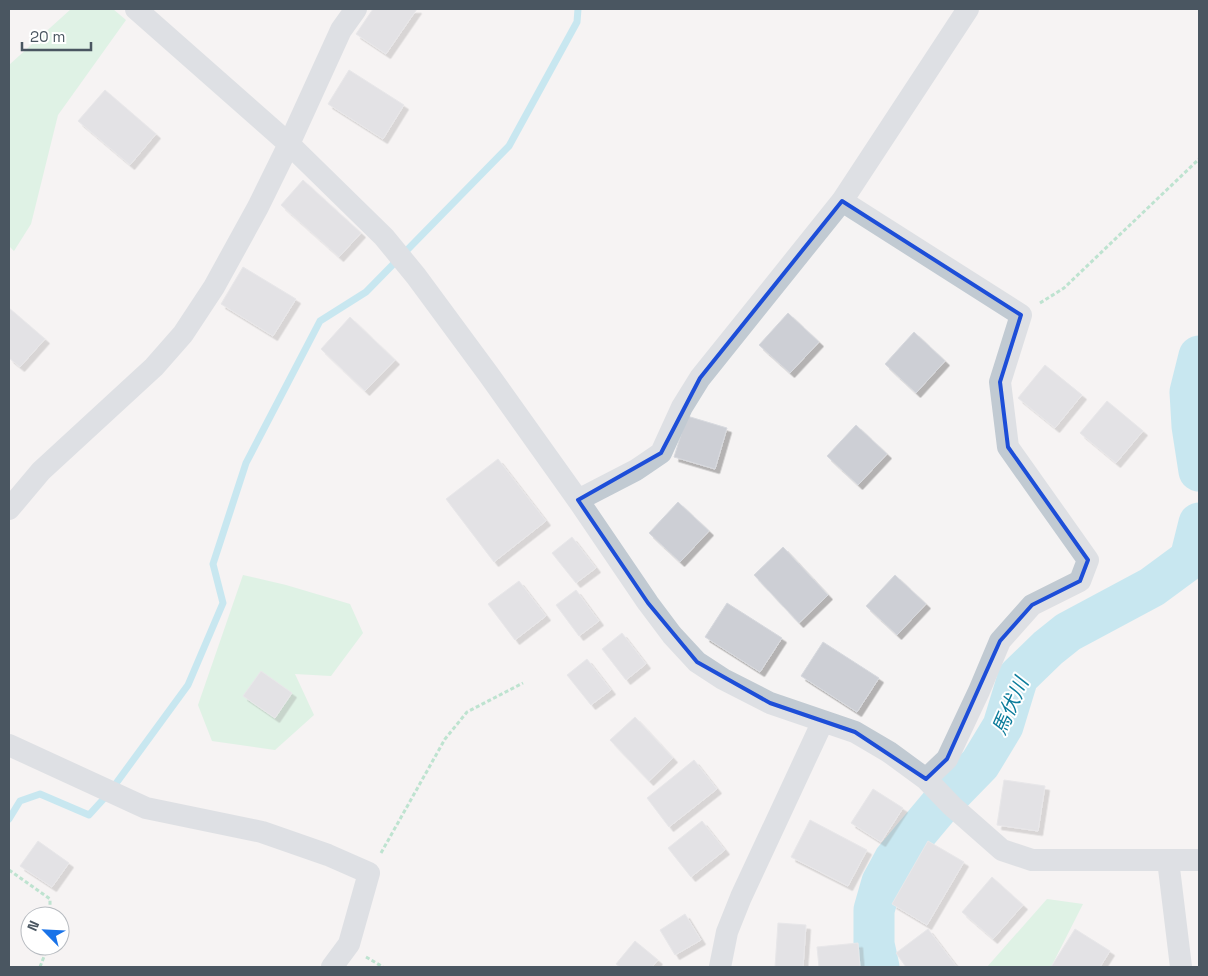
<svg xmlns="http://www.w3.org/2000/svg" width="1208" height="976" viewBox="0 0 1208 976" font-family="'Space Grotesk','Noto Sans JP',sans-serif">
  <defs>
    <filter id="shadow"><feDropShadow dx="4.5" dy="4.5" stdDeviation="0" flood-color="#0004"/></filter>
  </defs>
  <rect width="100%" height="100%" fill="#f5f3f3"/>
  <path fill="#c3f1d5" d="M71,9H113L126,20L58,115L31,224L14,251L9,246V65Z
    M243,575L286,585L350,604L363,633L331,676L295,674L314,715L275,750L212,741L198,705Z
    M1047,899L1083,904L1051,967H987Z"/>
  <g fill="none" stroke-linecap="round" stroke-linejoin="round">
    <path stroke="#90daee" stroke-width="7" d="M9,819L20,801L40,794L89,815L109,793L188,685L223,603L213,564L246,463L320,321L366,292L509,146L577,22L578,9"/>
    <path stroke="#90daee" stroke-width="41" d="M1199,356L1190,392L1192,426L1199,471
      M879,967L874,944V910L882,882L894,860L941,804L980,764L1003,726L1018,677L1048,648L1068,632L1152,587L1190,559L1199,523"/>
  </g>
  <path fill="#cdcfd5" stroke="#d7d9de" filter="url(#shadow)" d="M373,9H417L386,54L356,34Z
    M349,70L404,105L383,139L328,104Z
    M105,90L156,134L130,165L78,121Z
    M303,180L361,233L339,257L281,205Z
    M243,267L296,299L273,336L221,304Z
    M9,308L45,339L20,367L9,358Z
    M788,313L819,342L790,373L759,345Z
    M350,317L395,360L365,391L321,349Z
    M914,332L945,361L916,393L885,364Z
    M1045,365L1082,395L1055,428L1018,398Z
    M1107,401L1143,431L1116,463L1080,433Z
    M687,416L727,428L715,469L674,457Z
    M856,425L887,454L858,485L827,456Z
    M498,459L546,521L494,562L446,499Z
    M678,502L709,531L680,562L649,533Z
    M572,537L596,568L576,583L552,553Z
    M783,547L828,595L799,623L754,575Z
    M895,575L926,604L897,635L866,606Z
    M519,581L546,616L515,640L488,604Z
    M576,590L599,621L579,636L556,605Z
    M727,603L782,638L760,672L705,637Z
    M622,633L646,664L626,680L602,649Z
    M823,642L879,678L857,712L801,676Z
    M587,659L611,690L591,705L567,675Z
    M261,671L292,693L275,718L243,696Z
    M635,717L673,758L649,781L610,740Z
    M694,760L717,789L669,827L647,798Z
    M1004,780L1045,786L1038,831L997,825Z
    M873,789L903,808L881,842L851,823Z
    M810,820L867,850L848,886L791,857Z
    M702,821L725,850L691,877L668,848Z
    M38,841L69,863L52,887L20,866Z
    M928,841L964,862L927,925L892,904Z
    M992,877L1023,905L993,939L962,912Z
    M685,914L701,940L675,955L660,930Z
    M778,923L806,925L803,967H775Z
    M928,929L957,967H906L896,953Z
    M1075,929L1110,951L1100,967H1051Z
    M635,941L658,960L652,967H620L616,964Z
    M858,943L860,967H819L817,947Z"/>
  <g fill="none" stroke-linecap="round" stroke-linejoin="round">
    <path stroke="#7ad0a6" stroke-width="3" stroke-dasharray="4 2.5" stroke-linecap="butt" d="M1040,303L1064,288L1199,159
      M381,853L445,739L467,712L523,683
      M9,870L50,899V916
      M366,957L383,967
      M40,967L48,946"/>
    <path stroke="#c1cad2" stroke-width="22" d="M136,9L289,144L384,237L416,276L489,375L578,500L648,603L672,635L697,662L723,679L770,703L855,732L889,752L926,779L952,806L1002,850L1032,860H1199
      M842,201L1021,315L1000,382L1008,447L1088,560L1080,581L1032,605L1000,641L979,691L947,759L926,779
      M578,500L636,470L661,453L682,407L700,378L842,201L968,9
      M9,509L41,471L154,367L183,334L214,287L258,207L289,144L341,30L356,9
      M9,745L146,808L262,832L328,855L369,873L349,944L332,967
      M1168,860L1181,967
      M720,967L727,932L741,897L823,721"/>
  </g>
  <path d="M0 0H1208V976H0ZM842,201L1021,315L1000,382L1008,447L1088,560L1080,581L1032,605L1000,641L947,759L926,779L855,732L770,703L697,662L648,603L578,500L661,453L700,378Z" fill="#f5f3f3" fill-opacity=".55" fill-rule="evenodd"/>
  <path fill="none" stroke="#1d4ed8" stroke-width="4" stroke-linejoin="round" d="M842,201L1021,315L1000,382L1008,447L1088,560L1080,581L1032,605L1000,641L947,759L926,779L855,732L770,703L697,662L648,603L578,500L661,453L700,378Z"/>
  <g text-anchor="middle" stroke-width="4" stroke-linejoin="round" paint-order="stroke">
    <g font-size="20" font-style="italic" fill="#0c7c9b" stroke="#fff">
      <text transform="translate(1010 706) rotate(-66)" y="7">馬伏川</text>
    </g>
  </g>
  <rect width="1208" height="976" fill="none" stroke="#4a5661" stroke-width="20"/>
  <g transform="translate(45 931) rotate(294)"><circle r="24" fill="#ffffff" stroke="#b7bbc0"/>
  <path d="M0-4L9 19L0 12L-9 19Z" fill="#1a73e8"/>
  <text y="-8" font-size="14" font-weight="bold" text-anchor="middle" fill="#4a5661">N</text>
  </g>
  <path d="M22 42v8h69v-8" fill="none" stroke="#4a5661" stroke-width="2.5"/>
  <text x="30" y="42" font-size="15" fill="#4a5661" stroke="#ffffff" stroke-width="4" paint-order="stroke">20 m</text>
</svg>
